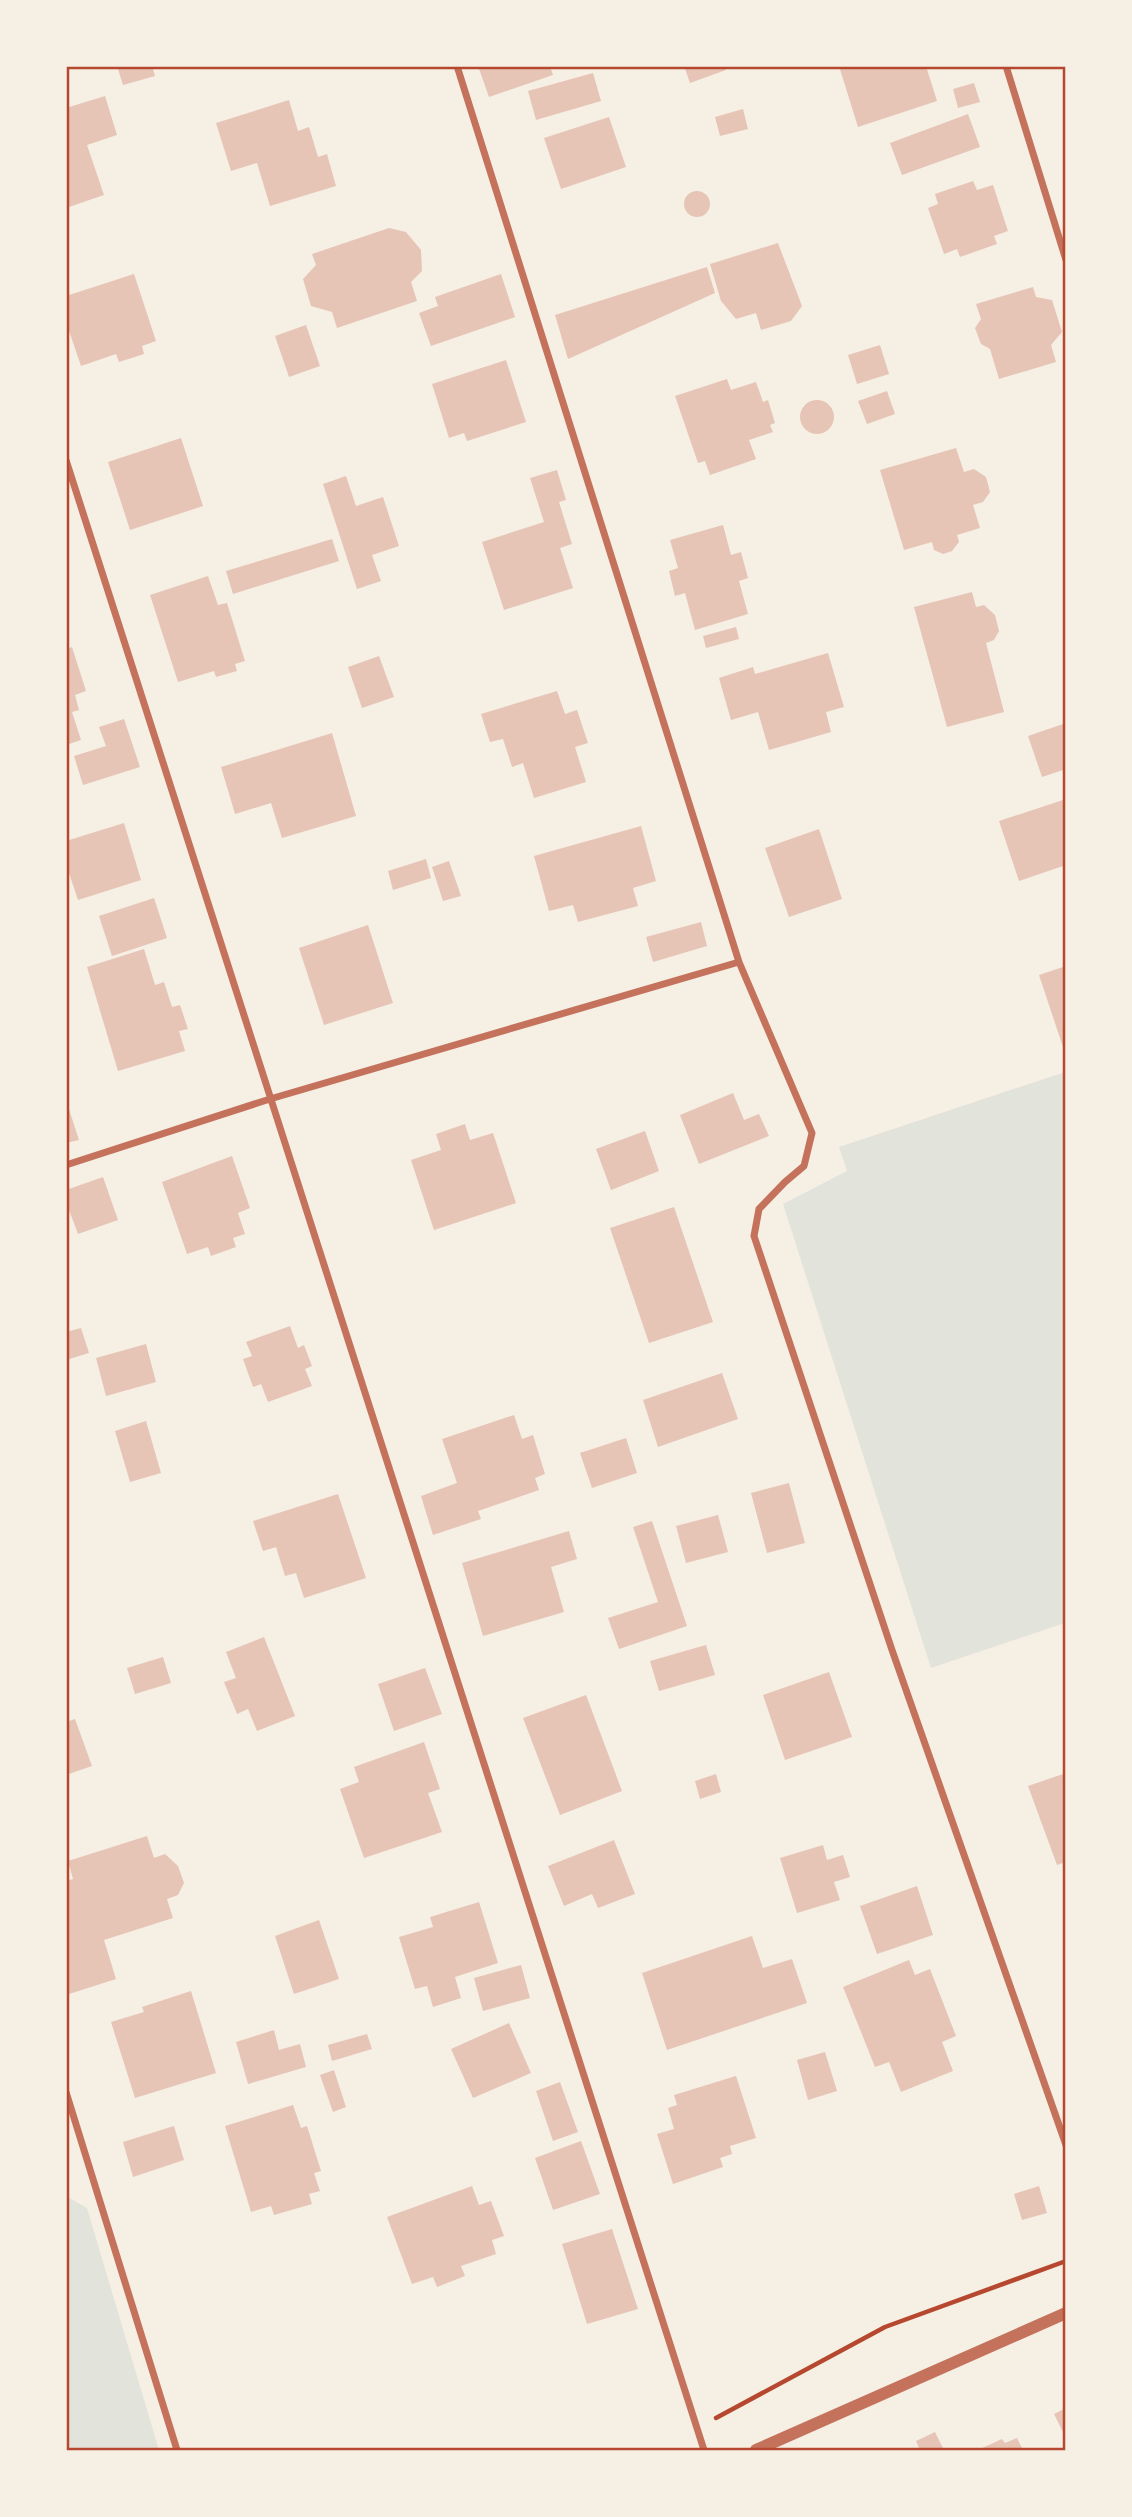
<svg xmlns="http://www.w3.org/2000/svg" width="1132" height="2517" viewBox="0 0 1132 2517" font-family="'PT Serif',serif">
  <rect width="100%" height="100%" fill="#f6efe4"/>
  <path fill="#e2e4dc" d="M1065,1072V1623L931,1668L783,1204L847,1171L839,1147Z
    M66,2196L87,2208L159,2450H67Z"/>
  <path fill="#e6c5b7" d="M117,66H152L155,76L123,85Z
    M478,66H550L553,75L489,97Z
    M684,66H724L726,70L690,83Z
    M839,66H926L937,101L858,127Z
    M593,73L601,101L536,120L528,91Z
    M974,83L980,102L958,108L953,89Z
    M105,96L117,135L87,145L104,195L66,208V108Z
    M289,100L298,131L309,127L318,157L327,154L336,186L270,206L257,163L231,171L216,123Z
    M743,109L748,129L720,136L715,117Z
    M968,114L980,147L902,175L890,143Z
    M609,117L626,167L561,189L544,138Z
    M973,181L977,190L993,185L1008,231L994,236L997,244L960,257L957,249L944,254L928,208L938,204L935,194Z
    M684 204a13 13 0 1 1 26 0a13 13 0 1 1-26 0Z
    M389,228L406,232L421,250L422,271L411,282L417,301L337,328L332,312L311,306L303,279L316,265L312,254Z
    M778,243L802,306L791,321L761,330L756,313L736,319L721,301L710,264Z
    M707,267L715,293L568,359L555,315Z
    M134,274L156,341L142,346L144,354L119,362L116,354L81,366L66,322V296Z
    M501,274L515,317L431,346L419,313L438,306L435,297Z
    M1033,287L1036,297L1052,300L1062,332L1051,345L1056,362L999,379L990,349L981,344L975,328L981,319L976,304Z
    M306,325L320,366L289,377L275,336Z
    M880,345L889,374L857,384L848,355Z
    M506,360L526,422L467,441L464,433L449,438L432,384Z
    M727,379L731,390L756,382L763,402L768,400L775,423L770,425L773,432L749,440L756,459L710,475L705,461L698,463L675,396Z
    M887,391L895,414L867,424L858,401Z
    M800 417a17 17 0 1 1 34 0a17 17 0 1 1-34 0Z
    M181,438L203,506L130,530L108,462Z
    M956,448L964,472L974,469L986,477L990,492L983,502L973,505L980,528L957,535L959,542L952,551L943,554L934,550L932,542L904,550L880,470Z
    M557,470L566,500L559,502L572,544L560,548L573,588L504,610L482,542L544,522L530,478Z
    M346,476L356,506L383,497L399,546L372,555L381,581L357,589L323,484Z
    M723,525L731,555L741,552L748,578L739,581L748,614L695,630L685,593L675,596L669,571L678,568L670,540Z
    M332,539L339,561L233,594L226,571Z
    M208,576L218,605L227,603L245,661L235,664L237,671L216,677L214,671L178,682L150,595Z
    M972,592L976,607L984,605L995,615L999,631L994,640L986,643L1004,712L947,727L914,607Z
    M736,627L739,639L706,648L703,636Z
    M72,647L86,691L75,695L79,710L72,712L81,740L66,745V649Z
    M828,653L844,707L826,712L831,732L769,750L758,712L731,720L719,678L753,667L755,674Z
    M379,656L394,697L362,708L348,667Z
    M557,691L565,714L577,710L588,743L575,747L586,782L534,798L523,763L512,767L503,739L490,742L481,714Z
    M124,719L140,767L83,785L74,756L106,746L99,727Z
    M1066,723V769L1042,777L1028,736Z
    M332,733L356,816L282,838L271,803L235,814L221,767Z
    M1066,799V865L1019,881L999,821Z
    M124,823L141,880L78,900L66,864V841Z
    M641,826L656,881L633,888L638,906L578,922L573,905L549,911L534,856Z
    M819,829L842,899L789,917L765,848Z
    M426,859L431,878L393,890L388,871Z
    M449,861L461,896L443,901L432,867Z
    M154,898L167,938L112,956L99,916Z
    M701,922L707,946L653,962L646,937Z
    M368,925L393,1003L324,1025L299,948Z
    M144,949L155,985L164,982L172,1007L180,1005L188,1029L179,1031L185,1051L118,1071L87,967Z
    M1066,966V1053H1065L1039,975Z
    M733,1093L744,1120L759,1114L769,1136L699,1164L680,1115Z
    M66,1100L79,1140L66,1143Z
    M465,1124L470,1140L493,1133L516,1203L434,1230L411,1160L441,1150L436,1134Z
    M645,1131L659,1171L611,1190L596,1149Z
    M232,1156L250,1208L238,1213L245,1234L233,1238L236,1247L211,1256L208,1247L187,1254L162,1182Z
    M103,1177L118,1220L78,1234L66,1202V1190Z
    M674,1207L713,1322L649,1343L610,1228Z
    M290,1326L298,1348L304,1345L312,1366L305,1369L312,1386L268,1402L261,1384L253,1387L243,1359L252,1356L246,1342Z
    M81,1328L89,1353L66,1360V1332Z
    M146,1344L156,1382L106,1396L96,1358Z
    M722,1373L738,1419L658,1447L643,1400Z
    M514,1415L522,1439L533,1435L545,1474L535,1478L539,1490L478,1511L481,1519L433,1535L421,1496L457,1483L442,1439Z
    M146,1421L161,1473L130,1482L115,1431Z
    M626,1438L637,1473L592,1488L580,1453Z
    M789,1483L805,1543L767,1553L751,1493Z
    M338,1494L366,1578L304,1598L296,1573L285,1576L276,1547L263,1551L253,1521Z
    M718,1515L728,1552L686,1563L676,1526Z
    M652,1521L687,1626L619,1649L608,1618L658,1602L633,1527Z
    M569,1531L577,1559L551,1567L564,1612L483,1636L462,1563Z
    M264,1637L295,1716L257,1731L248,1709L237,1714L224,1682L236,1678L226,1652Z
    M706,1645L715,1675L659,1691L650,1661Z
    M163,1657L171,1683L135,1694L127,1668Z
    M425,1668L442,1714L394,1731L378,1684Z
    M829,1672L852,1737L785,1760L763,1695Z
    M586,1695L622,1791L560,1815L523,1718Z
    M75,1719L92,1766L66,1775V1722Z
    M424,1742L440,1789L428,1793L442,1832L364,1858L340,1789L359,1782L354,1767Z
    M1066,1773V1862L1057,1865L1028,1786Z
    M716,1774L721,1792L700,1799L695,1781Z
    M147,1836L154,1858L165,1854L178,1866L184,1883L178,1895L167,1899L173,1918L104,1940L116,1979L66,1995V1881L73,1879L68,1861Z
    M614,1840L635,1894L598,1908L592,1894L564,1906L548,1866Z
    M823,1845L827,1860L843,1855L850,1877L834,1882L840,1900L797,1913L780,1858Z
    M917,1886L933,1935L877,1954L860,1906Z
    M479,1902L498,1963L455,1977L461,1998L433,2007L427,1986L415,1989L399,1937L433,1927L430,1917Z
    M319,1920L339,1979L294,1994L275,1936Z
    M752,1936L763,1968L792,1959L807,2003L667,2050L642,1973Z
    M909,1960L915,1975L930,1969L956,2036L942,2042L953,2071L901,2092L889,2062L875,2067L843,1987Z
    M521,1965L530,1998L483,2011L474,1978Z
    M191,1991L216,2073L135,2098L111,2022L144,2012L142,2007Z
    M509,2023L531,2073L473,2098L451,2049Z
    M274,2030L279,2050L300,2044L306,2067L248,2084L236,2042Z
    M367,2034L372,2049L332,2061L328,2045Z
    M825,2052L837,2091L808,2100L797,2060Z
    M334,2070L346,2107L333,2112L320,2075Z
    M736,2076L756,2138L730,2146L732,2154L720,2158L723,2167L673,2184L657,2134L674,2129L668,2108L677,2105L674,2095Z
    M560,2082L578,2132L553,2141L536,2091Z
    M293,2105L301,2128L307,2126L321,2171L314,2173L320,2191L309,2194L312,2204L274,2215L271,2206L251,2212L225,2126Z
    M174,2126L184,2160L133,2177L123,2142Z
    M581,2141L600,2194L553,2210L535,2158Z
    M472,2186L479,2205L491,2201L504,2236L492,2240L496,2254L461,2266L465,2276L437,2287L433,2277L412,2284L387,2217Z
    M1039,2186L1047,2213L1022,2220L1014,2194Z
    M612,2229L638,2309L587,2324L562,2244Z
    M1066,2408V2438L1054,2414Z
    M935,2432L944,2450H920L916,2441Z
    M1017,2438L1023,2450H978L1002,2439L1005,2443Z"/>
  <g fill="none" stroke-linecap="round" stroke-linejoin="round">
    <path stroke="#b5482f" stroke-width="4.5" d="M716,2418L885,2327L1066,2261"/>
    <path stroke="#c5725c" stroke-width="7" d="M457,66L739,962L812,1133L804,1166L785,1182L759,1209L754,1236L892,1650L1066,2145
      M1006,66L1066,260
      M66,460L704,2450
      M66,1165L270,1099L739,962
      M66,2092L177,2450"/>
    <path stroke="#c5725c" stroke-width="12" d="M756,2450L1066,2313"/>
  </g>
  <rect width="1132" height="2517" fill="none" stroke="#f6efe4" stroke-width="136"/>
  <rect x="68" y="68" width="996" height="2381" fill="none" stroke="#b5482f" stroke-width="2.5"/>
</svg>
